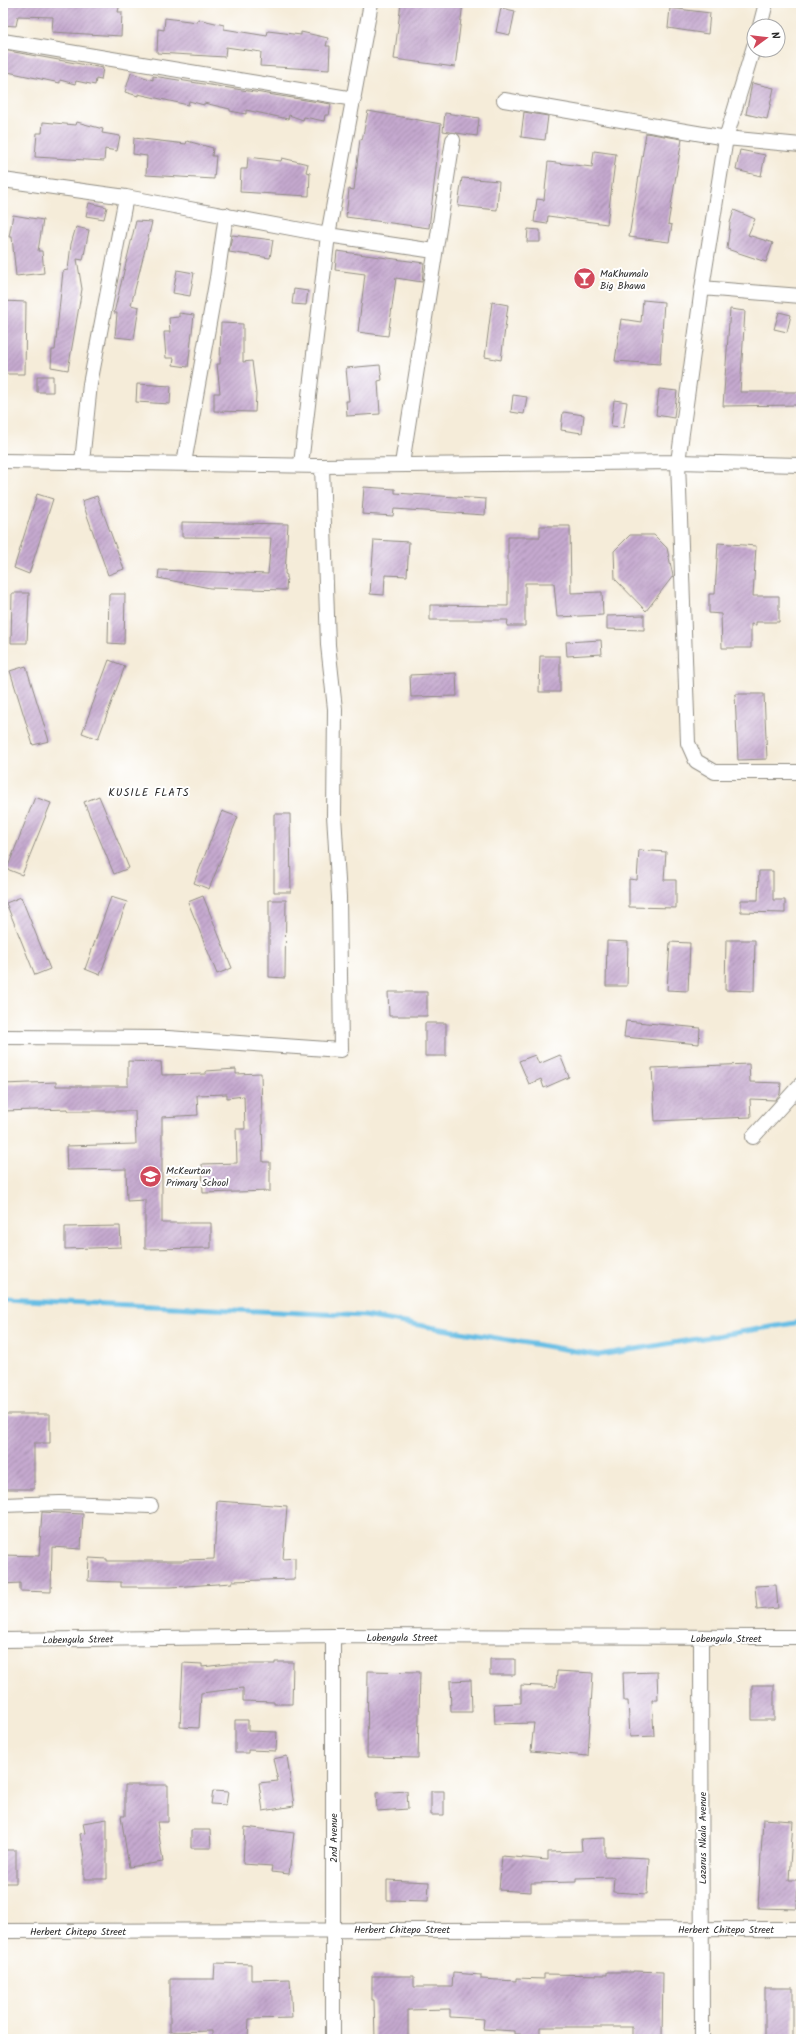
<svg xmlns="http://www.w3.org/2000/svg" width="804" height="2042" viewBox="0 0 804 2042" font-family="Kalam,sans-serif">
  <defs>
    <pattern id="building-hatch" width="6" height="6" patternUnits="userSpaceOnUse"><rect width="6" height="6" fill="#c5a9cf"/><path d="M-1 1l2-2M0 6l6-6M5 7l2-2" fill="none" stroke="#a08aa8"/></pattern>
  </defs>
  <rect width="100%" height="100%" fill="#fff"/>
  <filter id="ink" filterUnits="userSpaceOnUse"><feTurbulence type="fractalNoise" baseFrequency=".025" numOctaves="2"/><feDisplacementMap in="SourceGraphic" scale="8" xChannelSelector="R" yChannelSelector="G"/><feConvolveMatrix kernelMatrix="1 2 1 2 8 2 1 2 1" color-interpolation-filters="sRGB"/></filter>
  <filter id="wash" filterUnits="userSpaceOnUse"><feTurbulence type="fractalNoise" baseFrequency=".012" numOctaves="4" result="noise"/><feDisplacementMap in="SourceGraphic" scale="16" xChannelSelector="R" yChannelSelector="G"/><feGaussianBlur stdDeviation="0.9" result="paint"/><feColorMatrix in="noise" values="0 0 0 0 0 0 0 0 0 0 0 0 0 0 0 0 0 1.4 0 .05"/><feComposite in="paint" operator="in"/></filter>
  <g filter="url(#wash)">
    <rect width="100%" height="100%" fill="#f5ecd9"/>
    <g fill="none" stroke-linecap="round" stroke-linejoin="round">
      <path stroke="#67bee4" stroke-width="5" d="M3,1299L364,1316L599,1355L801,1322"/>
    </g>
    <g id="blocks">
      <path fill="url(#building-hatch)" d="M3,3H120L118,12H122L121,36L52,32L53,17L18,16L16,26L3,25Z
        M401,3H463L455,67L394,59Z
        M501,8L515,11L510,35L496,32Z
        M670,8L710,13L708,34L668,28Z
        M165,18L197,22L198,19L224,25V29L267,36L268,31L301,35V32L328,38L326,46H330L329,70L260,66L261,52L226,47L225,57L157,53L158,29L164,30Z
        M3,50L103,68L101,80L96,79L95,85L76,81L75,84L60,80V83L3,71Z
        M131,73L153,80V76L331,104L329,115H325L324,121L304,117L303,120L289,115L288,119L246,110V114L230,111V109L204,103V105L189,101L188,105L138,94V96L125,92Z
        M752,83L774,88L767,119L746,114Z
        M368,111L441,124L429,228L346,217L349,189L354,190L360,139L362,140Z
        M524,112L548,116L545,140L521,137Z
        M445,113L479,118L477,136L443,131Z
        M43,122L76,125L77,122L103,129L102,133L120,136L117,151L105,149L104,161L35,157L37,133H42Z
        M646,133L682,139L668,224L672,225L669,242L629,237Z
        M134,138L186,144L187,141L213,148L212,156H216L214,179L146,175L147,156L133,154Z
        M740,150L765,155L761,176L736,170Z
        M594,151L616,154L607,224L548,216L547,224L534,222L537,199L544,200L548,162L592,167Z
        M248,157L281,161L282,158L308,164L306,172L310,173L309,196L240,192L241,169H247Z
        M462,178L499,181L497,210L458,206Z
        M89,203L107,207L104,219L86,216Z
        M734,210L755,219L748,235L773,243L766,262L727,249L730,223Z
        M13,215L43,220L38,251H42L44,273L16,276L12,237H9Z
        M136,221L152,222L131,305L139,307L134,339L115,337L117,313H114Z
        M76,227L89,230L83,260L77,259L82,289L68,370L51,367L52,350H55L63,271L68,270L71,244Z
        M528,229L540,230V242H527Z
        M232,235L273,240L270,258L229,252Z
        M337,251L424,263L422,282L396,278L388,336L358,332L365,274L335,270Z
        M177,270L194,273L190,296L173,293Z
        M294,289L308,291L306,305L292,304Z
        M643,300L664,302L660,364L615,361L621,319L641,322Z
        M3,301L26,302L25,374H3Z
        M492,302L508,305L501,360L485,357Z
        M730,309L745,311L740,392H801V405L723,406Z
        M779,312L791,315L787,332L774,329Z
        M179,313L194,315L188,367L173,365L174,358H166L164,332H170L169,318L179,317Z
        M221,323L243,324V362L252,361L256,394L255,412L214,411V393H220L217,364H220Z
        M380,365L382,380L378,381L380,414L347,416L346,401H349L346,368Z
        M37,376H53V392H37Z
        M137,384L171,386L170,404L136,402Z
        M659,389L677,391L674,418L656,415Z
        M513,395L527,397L524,414L511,412Z
        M614,400L627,402L623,428L611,427Z
        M563,412L584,415L582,433L561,430Z
        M364,487L395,489V493L486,499L485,515L394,509L393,516L362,514Z
        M37,494L53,499L29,574L14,568Z
        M97,496L124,569L108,575L82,501Z
        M182,522L288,524L285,574L287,575L286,590L210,588L158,578L159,570L268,574L271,538L182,537Z
        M540,526H570L571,593L602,592L603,615L557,617L554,583H525V626H507L508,620H430V605L508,606V537H540Z
        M630,535H654L667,548L673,576L646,611L615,579L614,551Z
        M374,540L409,542L407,576L385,575L384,595L370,594Z
        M718,543L756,546L753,596H779V622H756V625L751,624V648H722L721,614L709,613V594H715Z
        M12,593H29L27,643H11Z
        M109,594H125L124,644L108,643Z
        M644,615V630L607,629V616Z
        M601,640L602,654L567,656L566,642Z
        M540,656H560V692H539Z
        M109,660L125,666L98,739L82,733Z
        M26,666L49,741L33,745L10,671Z
        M456,673L457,696L411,697L410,675Z
        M735,694H764L767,759L738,760Z
        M99,796L129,868L114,874L84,802Z
        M35,797L51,803L22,875L7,869Z
        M222,811L238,817L209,889L194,883Z
        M274,814H290L291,892H274Z
        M639,850L666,852L664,880H676V908L629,907V879L637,880Z
        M759,871H773V900H785V913L741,912V900H758Z
        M203,896L232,968L217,974L188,902Z
        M21,897L50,969L35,975L6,903Z
        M111,897L127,902L100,975L85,969Z
        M269,900H286L285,978L269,977Z
        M726,940H755L754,991L725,990Z
        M607,941L628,942L627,986H606Z
        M670,942L690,943L688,991L667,990Z
        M388,992H427V1016H389Z
        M626,1021L700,1028L699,1044L624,1037Z
        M425,1023H446V1056H425Z
        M535,1055L539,1064L560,1055L569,1077L544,1088L541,1079L529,1084L519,1061Z
        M128,1061L161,1062L162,1075L206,1074V1071L236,1069V1074L261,1073L263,1162H270V1191L203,1193L202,1164L237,1163L236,1129H245L244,1096L227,1098V1094L197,1095L198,1115L162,1117V1223H211V1248L145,1249V1200L127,1201L126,1169L67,1170L66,1146L136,1144L135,1111H68V1109L3,1111V1084L56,1082V1086H128Z
        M749,1064L750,1082L781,1083L780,1094L775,1100L750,1099L751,1117L655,1121L652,1068Z
        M120,1226L121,1247L65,1249V1227Z
        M3,1414H50V1443H34V1489H3Z
        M217,1501L287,1506L283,1559L295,1558V1579L232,1581V1583L171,1587H121V1582L88,1581L89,1558L107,1559V1561H184V1560L214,1559Z
        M42,1512L83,1514L81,1549L52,1547L51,1592L20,1591V1583L3,1584V1555L39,1556Z
        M776,1585L778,1608L757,1610L755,1586Z
        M490,1659H515V1675H490Z
        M275,1662H293L292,1704H274V1702L243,1701V1688L201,1693L199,1728L180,1727L183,1663L202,1664V1667L228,1664H275Z
        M368,1671L420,1672L418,1758L367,1757Z
        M557,1671L593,1673L588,1756L531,1751L534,1723L495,1724L494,1704L521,1703V1685L556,1687Z
        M657,1672L658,1700H652L654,1736L630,1737L628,1701H624L623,1673Z
        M471,1680L472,1712H451L450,1681Z
        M752,1685H774V1720H752Z
        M235,1720H248V1731L277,1732L276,1751L248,1750V1753H235Z
        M287,1756L294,1806L263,1811L259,1783L278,1781L273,1759Z
        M125,1785H168V1822H157L163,1862L129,1867L121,1816H125Z
        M213,1791L228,1792L226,1805L211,1804Z
        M407,1791L408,1809L377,1811L376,1793Z
        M431,1791H444V1815H431Z
        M107,1819V1879H84V1857L80,1834L85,1833L83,1823Z
        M763,1819L793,1821L789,1880H798L797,1909L758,1908Z
        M245,1827L294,1833L289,1874L271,1872L272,1866L243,1864Z
        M191,1830H210L211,1848H191Z
        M605,1838V1856L649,1858L647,1894L613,1892L614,1877L576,1878V1882L531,1883V1892L499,1890L502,1856L548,1860V1852L582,1851L581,1839Z
        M3,1850H16V1883H3Z
        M387,1880L429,1882L428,1901L387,1900Z
        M215,1963L251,1964V1980L290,1979L292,2018L249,2019L248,2039H212V2031L170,2032V1979H214Z
        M633,1971L663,1972L662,2039H632V2027H540V2035L514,2034V2031L483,2029L484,2019L450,2017V2009L408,2010V2039H375L374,2000H372V1976H414V1987H452L453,1973L481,1975V1979L516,1981V1978L544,1979V1974L607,1975V1972H633Z
        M765,1988H793V2038H765Z"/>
    </g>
  </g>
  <g filter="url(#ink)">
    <use href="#blocks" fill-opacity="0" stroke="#908c82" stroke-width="1"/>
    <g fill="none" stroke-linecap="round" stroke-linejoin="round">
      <defs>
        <path id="street" d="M760,26L766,3
          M3,41L354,99
          M754,46L726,138L702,288L678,462L688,743L696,761L715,772H801
          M504,100L726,138L801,145
          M3,180L126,197L328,235L434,251
          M702,288L801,296
          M3,461L322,466L678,462L801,465
          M82,462L90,384L126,197
          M184,463L217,278L226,215
          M301,464L328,235L371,3
          M402,464L453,140
          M3,1037L168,1038L341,1050L339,897L334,815L335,709L328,645L322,466
          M753,1137L801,1084
          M3,1505L60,1503L151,1506
          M333,1636V2039
          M701,1638L702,2039
          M3,1640L333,1636L801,1637
          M3,1931L801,1929"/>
      </defs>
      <use href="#street" stroke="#908c82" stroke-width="16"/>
      <use href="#street" stroke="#fff" stroke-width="14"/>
    </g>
  </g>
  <defs>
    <symbol id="bar-disc" viewBox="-11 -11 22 22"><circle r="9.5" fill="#d1495b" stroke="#fff"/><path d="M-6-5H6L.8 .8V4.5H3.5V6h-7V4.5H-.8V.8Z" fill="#fff"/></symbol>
    <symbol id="school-disc" viewBox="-11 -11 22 22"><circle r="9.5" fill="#d1495b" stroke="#fff"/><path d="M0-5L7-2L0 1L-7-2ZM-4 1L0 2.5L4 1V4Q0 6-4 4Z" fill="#fff"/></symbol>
  </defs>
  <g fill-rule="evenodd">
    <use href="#bar-disc" x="572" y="266" width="25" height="25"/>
    <use href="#school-disc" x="138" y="1164" width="25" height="25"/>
  </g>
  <g text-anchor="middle" stroke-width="4" stroke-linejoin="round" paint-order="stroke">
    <g font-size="10" fill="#2b2b2b" stroke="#fff" text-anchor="start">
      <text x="600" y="277">MaKhumalo<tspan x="600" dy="12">Big Bhawa</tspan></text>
      <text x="166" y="1174">McKeurtan<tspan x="166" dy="12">Primary School</tspan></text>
    </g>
    <g font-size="10" fill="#2b2b2b" stroke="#fff">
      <text x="402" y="1641">Lobengula Street</text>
      <text x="726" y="1642">Lobengula Street</text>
      <text transform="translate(78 1639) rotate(-1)" y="4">Lobengula Street</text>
      <text transform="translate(333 1838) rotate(-90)" y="4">2nd Avenue</text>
      <text transform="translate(702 1838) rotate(-90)" y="4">Lazarus Nkala Avenue</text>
      <text x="402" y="1933">Herbert Chitepo Street</text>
      <text x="726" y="1933">Herbert Chitepo Street</text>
      <text x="78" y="1935">Herbert Chitepo Street</text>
    </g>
    <g font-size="11" letter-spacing="1" fill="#2b2b2b" stroke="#fff">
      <text x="149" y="796">KUSILE FLATS</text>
    </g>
  </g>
  <rect width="804" height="2042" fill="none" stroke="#fff" stroke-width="16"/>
  <g transform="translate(766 38) rotate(75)"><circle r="19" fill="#ffffff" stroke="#aaaaaa"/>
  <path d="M0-3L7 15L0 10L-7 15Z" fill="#d1495b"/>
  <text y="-6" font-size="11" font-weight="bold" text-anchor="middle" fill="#2b2b2b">N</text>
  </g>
</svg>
